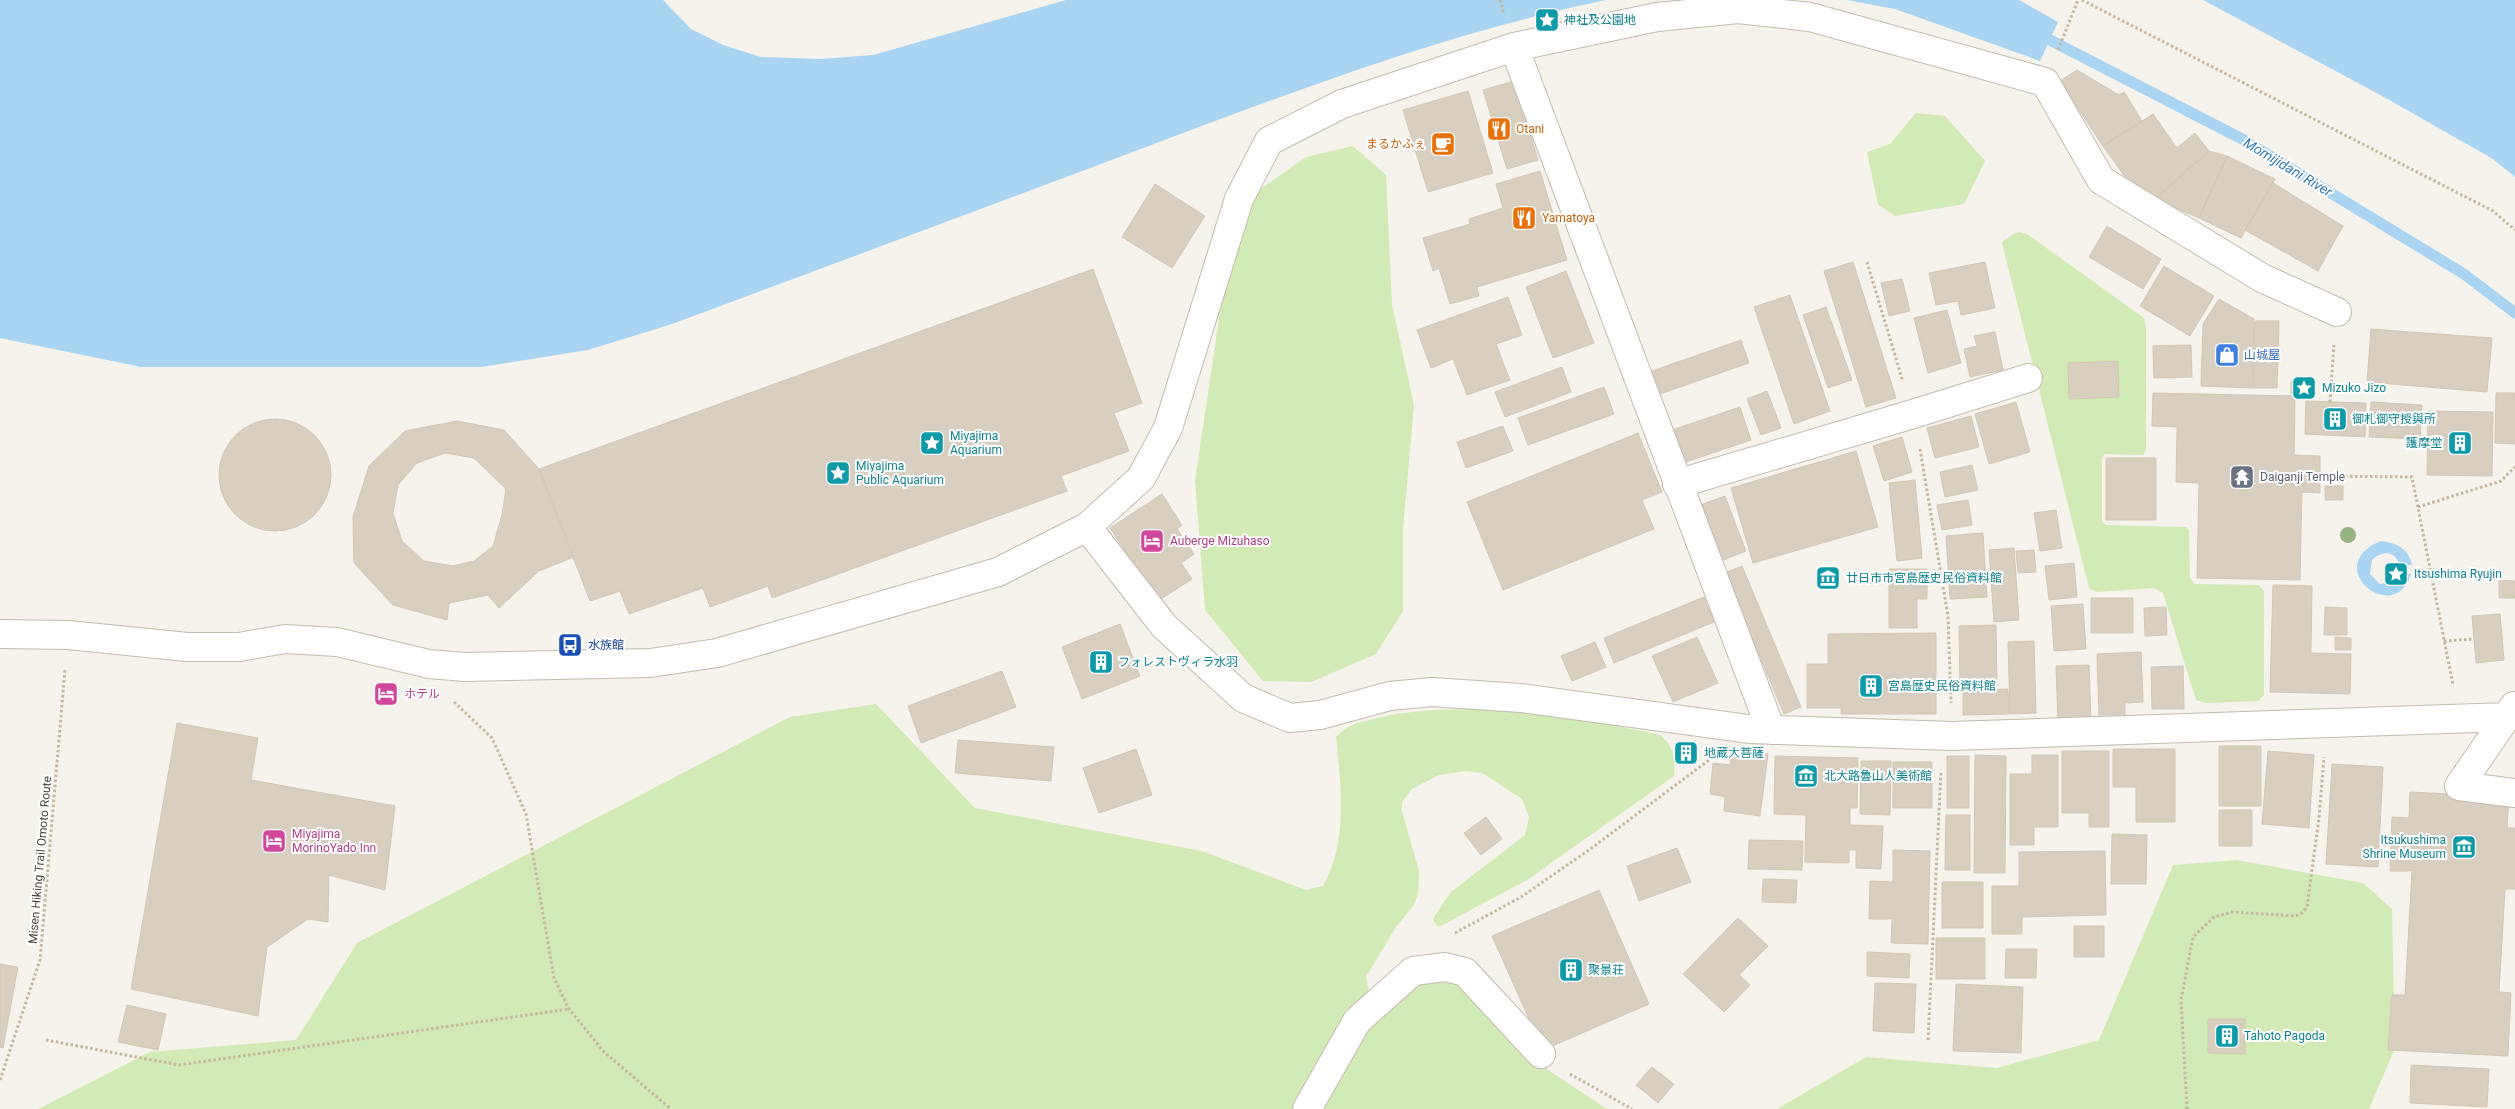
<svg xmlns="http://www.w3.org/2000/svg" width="2515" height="1109" viewBox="0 0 2515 1109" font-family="Roboto,'Noto Sans JP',sans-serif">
  <rect width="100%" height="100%" fill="#f6f3ec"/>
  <path fill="#d2eab5" d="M1916,113L1945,116L1985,161L1964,204L1895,216L1878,205L1867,152L1890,144Z
    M1353,146L1386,175L1392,304L1414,405L1403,530V611L1376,654L1311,682L1263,681L1205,610L1195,481L1224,285L1252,195L1306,157Z
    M2018,232L2027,234L2144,318L2146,328V451L2143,455L2105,454L2102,458V522L2106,525L2186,527L2189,530L2190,578L2195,584L2258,585L2264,591V695L2258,701L2206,703L2196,700L2163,593L2154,588L2097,592L2089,588L2002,243L2003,241Z
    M876,704L975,808L1202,851L1306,890L1323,886C1348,844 1341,783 1336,737C1346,725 1358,723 1373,719C1457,697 1575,716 1660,735C1674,746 1675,758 1674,776L1527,880L1439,927L1433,921L1434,917L1451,892L1525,835L1529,817L1522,799L1482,773L1465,771L1439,775L1412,789L1402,802V811L1419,871L1418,894L1414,905L1396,927L1366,977L1369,991L1391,1000C1411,987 1435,973 1459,983L1542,1066L1607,1109H38L150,1052L296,1040L357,943L790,717Z
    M2237,860L2363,883L2392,909L2395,1048L2369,1109H1777L1866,1057L1997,1068L2099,1040L2173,865Z"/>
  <path fill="#a9d4f2" d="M0,0H663L691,29L723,45L761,57L821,59L873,55L1066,0H1606C1446,33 1298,90 1146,147C987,207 828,266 669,325L588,350L481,367H141L0,338Z
    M1847,0H2019L2058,22L2040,61L1895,9Z
    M2203,0H2515V177L2493,159L2384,97Z
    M2381,541C2397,543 2409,549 2412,565H2400C2395,551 2382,550 2372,560L2370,574L2380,584L2393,582L2399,574H2411C2395,628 2319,566 2381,541Z"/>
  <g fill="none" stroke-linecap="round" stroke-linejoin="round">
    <path stroke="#a9d4f2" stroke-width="11" d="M2050,40L2242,139L2464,274L2515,313"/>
  </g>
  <path fill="#d8cfc1" stroke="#d3c7b4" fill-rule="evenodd" d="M2077,70L2119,95L2124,92L2142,121L2103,146L2060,81Z
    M1514,81L1538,160L1507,169L1483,90Z
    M1468,91L1493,173L1428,192L1403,110Z
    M2153,114L2177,148L2195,133L2209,151L2155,199L2136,192L2103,146Z
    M2209,151L2227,156L2199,218L2155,199Z
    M2227,156L2275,179L2241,238L2199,218Z
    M1540,171L1567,260L1477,287L1479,296L1450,304L1439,268L1433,271L1423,238L1470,224L1469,219L1503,208L1496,184Z
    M2273,183L2343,226L2318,271L2245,230Z
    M1155,184L1205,216L1172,268L1122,237Z
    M2107,226L2161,259L2143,289L2089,257Z
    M1853,262L1896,398L1866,407L1824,271Z
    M1985,262L1995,308L1961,315L1958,301L1936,305L1929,273Z
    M2164,266L2214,296L2190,336L2140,306Z
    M1093,269L1142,403L1114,413L1129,451L1061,476L1067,491L772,598L768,586L710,607L703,588L629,614L620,591L590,601L539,469Z
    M1566,271L1594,343L1553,358L1526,287Z
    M1902,279L1910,311L1889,316L1881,283Z
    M1790,295L1830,411L1794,424L1754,307Z
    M1508,297L1522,335L1496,344L1510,380L1467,395L1453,359L1431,368L1417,330Z
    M2219,299L2254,319L2252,388L2201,386L2203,324Z
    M1826,307L1852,380L1828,388L1803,315Z
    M1947,310L1961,363L1928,373L1914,318Z
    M2255,321H2279L2277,388H2253Z
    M2371,329L2492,338L2487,392L2367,382Z
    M1995,332L2003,370L1970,377L1964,349L1977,346L1974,336Z
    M1741,340L1749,363L1657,395L1649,372Z
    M2191,345L2192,377L2154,378L2153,346Z
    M2118,361L2119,397L2069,399L2068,363Z
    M1562,367L1571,392L1505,417L1495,392Z
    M2291,381L2307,382V394H2291Z
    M1604,387L1614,414L1528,445L1518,418Z
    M1767,391L1781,428L1761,435L1747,399Z
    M2153,393L2295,396L2294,455L2320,456V493L2302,492L2300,580L2197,578L2199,483L2176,482L2177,427L2152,426Z
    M2496,393H2515V444L2495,443Z
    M2306,401L2366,403L2365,437L2305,434Z
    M2016,402L2030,452L1989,464L1975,414Z
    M2371,402L2422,405L2420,439L2369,437Z
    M1740,407L1751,440L1680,464L1669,431Z
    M2428,411L2493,412L2492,476L2427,475Z
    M1971,416L1979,447L1935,458L1927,428Z
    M219 475a56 56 0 1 1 112 0a56 56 0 1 1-112 0Z
    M457,421L504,430L539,469L574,557L539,571L499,608L488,595L449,603L447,620L393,605L354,563L353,517L369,466L405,431ZM445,453L474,458L506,489L502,515L493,546L474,561L453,566L424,561L402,541L393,513L398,485L417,463Z
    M1503,426L1513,451L1466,468L1457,442Z
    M1638,433L1662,492L1642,500L1654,529L1503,590L1467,502Z
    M1902,437L1912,472L1884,481L1873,446Z
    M1856,451L1878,527L1753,563L1731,488Z
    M2106,458H2156V520H2106Z
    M1972,465L1978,490L1945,497L1940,472Z
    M1915,480L1922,558L1897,561L1889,483Z
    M2325,486H2343V500H2325Z
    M1162,494L1182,525L1177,529L1194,554L1181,563L1192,579L1158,601L1110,528Z
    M1725,496L1746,551L1716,563L1695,507Z
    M1968,500L1972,525L1942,530L1937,505Z
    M2056,510L2062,548L2040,551L2034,513Z
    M1983,533L1987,597L1950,599L1946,536Z
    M2014,548L2019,620L1994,622L1989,550Z
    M2034,550L2036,572L2018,573L2016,551Z
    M2074,563L2077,597L2049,600L2045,566Z
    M1742,566L1801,707L1784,714L1725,573Z
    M1889,569H1927V599H1917V628H1889Z
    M2499,580L2515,581V598H2499Z
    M2273,585L2312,586L2311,653L2351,654L2350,694L2270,692Z
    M1704,597L1714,622L1614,663L1604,638Z
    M2091,598H2133V633H2091Z
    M2083,604L2086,649L2054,651L2051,606Z
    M2166,607L2167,635L2145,636L2144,608Z
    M2325,607L2347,608V635H2324Z
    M2500,614L2504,660L2476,663L2472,616Z
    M1120,624L1140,676L1082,699L1062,647Z
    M1996,625L1997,686H1960L1959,626Z
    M1936,633V714H1841V708H1807V664H1828V634Z
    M1697,637L1718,683L1673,702L1652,656Z
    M2335,637L2351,638V650H2335Z
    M2034,641L2036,713L2010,714L2008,642Z
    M1595,642L1606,667L1572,681L1561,656Z
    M2141,652L2143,702L2125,703V715H2099L2097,654Z
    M2089,665L2091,722L2058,723L2056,666Z
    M2183,666L2184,709H2152L2151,667Z
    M1002,671L1016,707L921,743L908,706Z
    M2008,689L2009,714L1963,715V690Z
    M177,723L258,738L251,780L395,806L385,890L329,875L328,922L308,919L267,947L258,1016L131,989Z
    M958,740L1054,747L1051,781L955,773Z
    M1680,745H1693V760H1680Z
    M2219,746H2261V806H2219Z
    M1136,749L1152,795L1099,813L1083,768Z
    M2113,749H2175V822H2136V787H2113Z
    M1732,750L1768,754L1760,816L1724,811L1725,797L1710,794L1713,763L1730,765Z
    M2062,751H2109V827H2089V813H2062Z
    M2268,751L2314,755L2309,828L2262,824Z
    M1975,755L2006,756L2005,873H1974Z
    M2032,755H2058V827H2034V845H2010V774H2032Z
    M1775,756L1858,758L1857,808H1850V825L1883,826L1881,869L1856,868V850H1849V863L1805,862L1806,815L1774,814Z
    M1947,756H1969V808H1947Z
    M1861,761H1891L1890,815L1860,814Z
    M1893,762H1932V808H1893Z
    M2332,764L2383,767L2378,867L2326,864Z
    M2410,792L2509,797L2507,828H2515V889H2505L2499,992L2511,993L2508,1056L2388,1050L2392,995H2405L2412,871H2390L2392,817L2409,818Z
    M2219,810H2252V846H2219Z
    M1946,815H1970V870H1945Z
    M1486,817L1502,839L1481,855L1464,833Z
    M2112,834L2147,835L2146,884H2111Z
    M1749,840L1803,841L1802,870L1748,869Z
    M1677,848L1691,882L1639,901L1627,866Z
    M1893,850L1930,851L1928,944L1891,943L1892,919H1869L1870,881L1893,882Z
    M2105,851L2106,915L2022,917V934H1992V886H2019V852Z
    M1763,879L1797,880L1796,903L1762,902Z
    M1942,882H1983V928H1942Z
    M1599,890L1649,1004L1543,1050L1492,936Z
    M1738,918L1768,946L1739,975L1750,985L1724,1012L1683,974Z
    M2074,926H2104V957H2074Z
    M1936,938H1985V979H1936Z
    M2006,949H2037L2036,978H2005Z
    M1867,952L1910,954L1909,978L1867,976Z
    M0,964L18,967L3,1048L0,1047Z
    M1875,983L1916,984L1914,1033L1873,1031Z
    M1956,984L2023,987L2021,1053L1953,1051Z
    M127,1005L166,1014L158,1050L118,1042Z
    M2208,1019H2245V1054L2208,1053Z
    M2411,1065L2489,1069L2487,1107L2410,1103Z
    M1652,1067L1674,1084L1658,1103L1636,1085Z"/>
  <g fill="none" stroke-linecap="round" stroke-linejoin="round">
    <defs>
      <path id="minor" d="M1514,47L1771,730
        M1677,484L1913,414L2028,378
        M1087,527L1164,626L1243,698L1290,718L1320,715L1390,696L1432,692L1521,698L1749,729L1952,736L2507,717
        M0,634L68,635L187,647H239L285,639L337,642L429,664L465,667L650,663L717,653L998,572L1087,527L1141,478L1168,428L1239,199L1269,141L1342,104L1514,47L1657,17L1738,9L1810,17L2045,82L2101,180L2262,278L2337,312
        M2514,706L2459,786L2515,793
        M1307,1109L1357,1021L1413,971L1445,967L1465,972L1541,1054"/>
    </defs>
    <use href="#minor" stroke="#c2bbae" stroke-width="30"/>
    <path stroke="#c4b79f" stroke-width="3" stroke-dasharray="2.5 2.5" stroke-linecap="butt" d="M1500,0L1504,14
      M2082,0L2493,211L2515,230
      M2058,50L2078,0
      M1867,262L1903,382
      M2330,402L2334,345
      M1920,449L1948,616L1951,703
      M2320,476L2412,477L2453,685
      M2418,507L2501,481L2515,467
      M2444,641L2474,639
      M454,702L492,738L526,814L554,978L569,1009L604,1052L671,1109
      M1455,933L1521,897L1589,850L1709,760
      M46,1040L179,1065L569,1009
      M1928,1040L1941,771
      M1570,1074L1632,1109
      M0,1080L40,960L65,670
      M2187,1109L2181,1000L2193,937L2214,917L2232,912L2295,916L2302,913L2307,907L2319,818L2324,757"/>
    <use href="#minor" stroke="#fff" stroke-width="28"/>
  </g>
  <circle fill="#97b381" cx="2348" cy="535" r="8"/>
  <defs>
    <symbol id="sight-square" viewBox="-11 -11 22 22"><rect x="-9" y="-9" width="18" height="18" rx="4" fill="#0f9aa8" stroke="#fff"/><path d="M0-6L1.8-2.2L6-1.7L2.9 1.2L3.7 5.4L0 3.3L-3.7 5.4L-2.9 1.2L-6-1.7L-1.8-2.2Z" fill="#fff"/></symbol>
    <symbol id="restaurant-square" viewBox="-11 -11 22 22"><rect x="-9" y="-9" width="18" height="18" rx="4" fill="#e8710a" stroke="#fff"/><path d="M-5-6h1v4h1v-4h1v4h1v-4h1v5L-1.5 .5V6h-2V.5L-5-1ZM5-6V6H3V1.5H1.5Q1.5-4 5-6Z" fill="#fff"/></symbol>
    <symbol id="cafe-square" viewBox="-11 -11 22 22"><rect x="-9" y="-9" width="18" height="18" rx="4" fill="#e8710a" stroke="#fff"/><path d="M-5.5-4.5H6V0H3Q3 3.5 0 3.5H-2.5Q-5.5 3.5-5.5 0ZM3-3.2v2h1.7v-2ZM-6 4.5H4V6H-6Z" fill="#fff"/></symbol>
    <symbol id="shop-square" viewBox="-11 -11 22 22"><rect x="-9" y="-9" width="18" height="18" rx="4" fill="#3f7fe0" stroke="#fff"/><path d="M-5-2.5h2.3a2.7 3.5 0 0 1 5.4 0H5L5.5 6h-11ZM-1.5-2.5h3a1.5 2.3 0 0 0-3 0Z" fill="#fff"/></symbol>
    <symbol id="building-square" viewBox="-11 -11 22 22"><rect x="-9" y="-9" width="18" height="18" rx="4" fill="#0f9aa8" stroke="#fff"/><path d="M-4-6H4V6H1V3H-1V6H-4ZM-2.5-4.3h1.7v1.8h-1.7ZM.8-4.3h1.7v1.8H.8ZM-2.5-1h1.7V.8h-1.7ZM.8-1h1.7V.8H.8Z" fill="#fff"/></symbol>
    <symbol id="temple-square" viewBox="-11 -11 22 22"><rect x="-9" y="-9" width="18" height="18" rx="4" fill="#6b7280" stroke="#fff"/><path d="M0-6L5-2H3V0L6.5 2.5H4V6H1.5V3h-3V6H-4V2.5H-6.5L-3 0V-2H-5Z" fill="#fff"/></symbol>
    <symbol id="hotel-square" viewBox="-11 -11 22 22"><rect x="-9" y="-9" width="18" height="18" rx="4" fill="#d1479c" stroke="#fff"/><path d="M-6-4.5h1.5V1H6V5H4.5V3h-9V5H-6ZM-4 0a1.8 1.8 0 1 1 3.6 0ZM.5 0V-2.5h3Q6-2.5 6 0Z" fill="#fff"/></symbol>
    <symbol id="museum-square" viewBox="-11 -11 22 22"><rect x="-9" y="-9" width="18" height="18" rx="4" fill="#0f9aa8" stroke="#fff"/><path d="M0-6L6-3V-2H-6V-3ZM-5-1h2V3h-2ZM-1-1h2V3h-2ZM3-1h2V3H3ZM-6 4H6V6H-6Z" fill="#fff"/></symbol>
    <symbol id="bus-square" viewBox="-11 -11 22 22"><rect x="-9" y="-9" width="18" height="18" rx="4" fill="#1a4fb4" stroke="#fff"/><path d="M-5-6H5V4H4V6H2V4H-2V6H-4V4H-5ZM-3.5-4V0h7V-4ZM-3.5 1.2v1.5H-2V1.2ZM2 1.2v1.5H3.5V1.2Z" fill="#fff"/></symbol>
  </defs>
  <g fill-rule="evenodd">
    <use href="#sight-square" x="1533" y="6" width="28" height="28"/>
    <use href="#restaurant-square" x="1485" y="115" width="28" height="28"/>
    <use href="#cafe-square" x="1429" y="130" width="28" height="28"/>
    <use href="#restaurant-square" x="1510" y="204" width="28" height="28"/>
    <use href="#shop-square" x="2213" y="341" width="28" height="28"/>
    <use href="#sight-square" x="2290" y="374" width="28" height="28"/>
    <use href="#building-square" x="2321" y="405" width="28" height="28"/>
    <use href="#sight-square" x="918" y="429" width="28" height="28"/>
    <use href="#building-square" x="2446" y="429" width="28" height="28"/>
    <use href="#sight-square" x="824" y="459" width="28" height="28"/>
    <use href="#temple-square" x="2228" y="463" width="28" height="28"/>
    <use href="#hotel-square" x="1138" y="527" width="28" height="28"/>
    <use href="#sight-square" x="2382" y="560" width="28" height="28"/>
    <use href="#museum-square" x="1814" y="564" width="28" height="28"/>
    <use href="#bus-square" x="556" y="631" width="28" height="28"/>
    <use href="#building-square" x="1087" y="648" width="28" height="28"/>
    <use href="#building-square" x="1857" y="672" width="28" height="28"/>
    <use href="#hotel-square" x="372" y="680" width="28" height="28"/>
    <use href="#building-square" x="1672" y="739" width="28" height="28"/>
    <use href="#museum-square" x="1792" y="762" width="28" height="28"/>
    <use href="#hotel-square" x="260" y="827" width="28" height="28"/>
    <use href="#museum-square" x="2450" y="833" width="28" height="28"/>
    <use href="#building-square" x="1557" y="956" width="28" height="28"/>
    <use href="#building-square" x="2213" y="1022" width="28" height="28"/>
  </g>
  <g text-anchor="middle" stroke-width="4" stroke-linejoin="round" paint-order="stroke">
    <g font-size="12" fill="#0d838f" stroke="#fff" text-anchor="start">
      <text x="1564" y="24">神社及公園地</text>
      <text x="2322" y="392">Mizuko Jizo</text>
      <text x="2352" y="423">御札御守授與所</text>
      <text x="950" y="440">Miyajima<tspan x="950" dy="14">Aquarium</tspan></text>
      <text x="2442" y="447" text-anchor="end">護摩堂</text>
      <text x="856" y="470">Miyajima<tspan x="856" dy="14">Public Aquarium</tspan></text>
      <text x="2414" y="578">Itsushima Ryujin</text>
      <text x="1846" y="582">廿日市市宮島歴史民俗資料館</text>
      <text x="1118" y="666">フォレストヴィラ水羽</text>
      <text x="1888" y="690">宮島歴史民俗資料館</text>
      <text x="1704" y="757">地蔵大菩薩</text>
      <text x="1824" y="780">北大路魯山人美術館</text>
      <text x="2446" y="844" text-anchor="end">Itsukushima<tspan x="2446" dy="14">Shrine Museum</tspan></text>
      <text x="1588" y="974">聚景荘</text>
      <text x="2244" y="1040">Tahoto Pagoda</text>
    </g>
    <g font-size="12" fill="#c56008" stroke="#fff" text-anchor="start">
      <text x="1516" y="133">Otani</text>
      <text x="1426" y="148" text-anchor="end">まるかふぇ</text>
      <text x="1542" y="222">Yamatoya</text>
    </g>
    <g font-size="12" fill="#366cbe" stroke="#fff" text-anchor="start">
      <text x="2244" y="359">山城屋</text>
    </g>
    <g font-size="12" fill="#5b616d" stroke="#fff" text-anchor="start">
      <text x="2260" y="481">Daiganji Temple</text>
    </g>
    <g font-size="12" fill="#b23c85" stroke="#fff" text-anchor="start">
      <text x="1170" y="545">Auberge Mizuhaso</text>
      <text x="404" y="698">ホテル</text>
      <text x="292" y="838">Miyajima<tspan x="292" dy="14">MorinoYado Inn</tspan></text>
    </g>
    <g font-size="12" fill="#164399" stroke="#fff" text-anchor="start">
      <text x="588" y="649">水族館</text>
    </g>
    <g font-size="12" fill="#4b4439" stroke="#fff">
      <text transform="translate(40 860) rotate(-85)" y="4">Misen Hiking Trail Omoto Route</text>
    </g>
    <g font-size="14" font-style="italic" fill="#2e7ab2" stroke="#fff">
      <text transform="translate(2288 167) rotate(31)" y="5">Momijidani River</text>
    </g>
  </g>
</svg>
